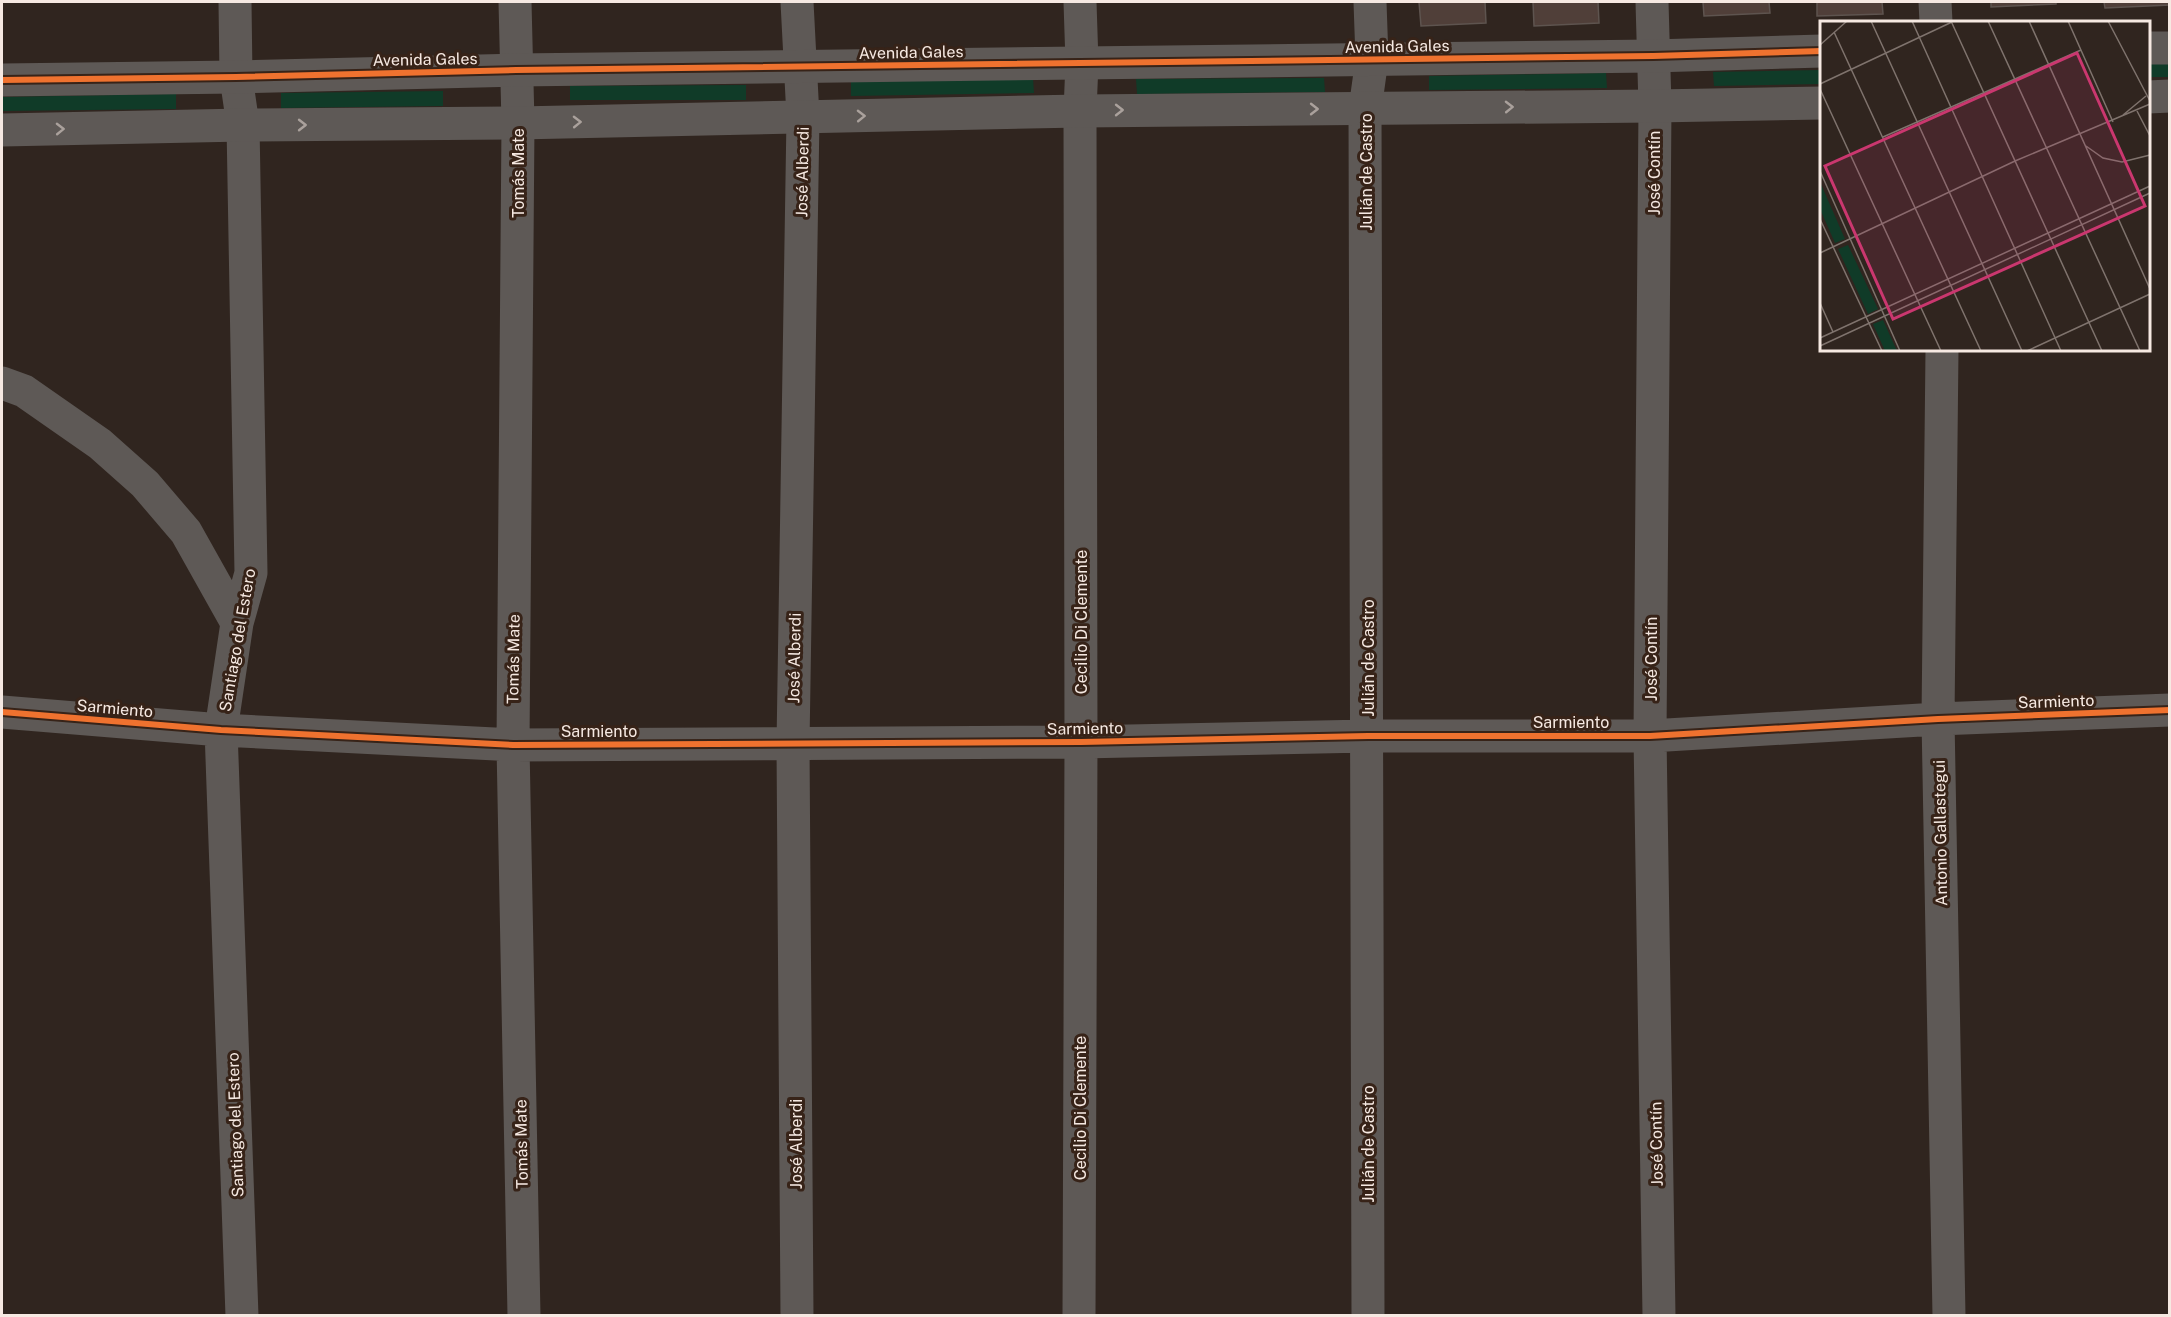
<svg xmlns="http://www.w3.org/2000/svg" width="2171" height="1317" viewBox="0 0 2171 1317" font-family="'Public Sans',sans-serif">
  <rect width="100%" height="100%" fill="#30251f"/>
  <path fill="#103b28" d="M2148,63H2169V77H2149Z
    M1821,70V84L1714,86L1713,72Z
    M1606,73L1607,88L1429,90V76Z
    M1033,78L1034,93L851,96V82Z
    M1324,78L1325,92L1137,94L1136,79Z
    M746,85V100H570V86Z
    M443,91V106L281,108V93Z
    M176,94V109L2,111V97Z"/>
  <path fill="#503f39" stroke="#5e544f" stroke-width="1.5" d="M1419,2H1485L1486,23L1421,26Z
    M1533,2H1598L1599,23L1534,26Z
    M1703,2H1769L1770,13L1704,16Z
    M1817,2H1882L1883,14L1817,16Z
    M1991,2H2056V4L1991,7Z
    M2104,2H2170V5L2105,8Z"/>
  <g fill="none" stroke-linecap="round" stroke-linejoin="round">
    <path stroke="#5e5956" stroke-width="33" d="M235,2L236,77L243,125L251,573L237,623L221,730L242,1316
      M515,2L518,123L513,745L524,1316
      M1652,2L1655,106L1650,736L1659,1316
      M1935,2L1936,22
      M1942,350L1938,719L1949,1316
      M2,383L24,391L100,444L145,484L186,532L237,623
      M2,712L221,730L513,745L1081,742L1368,736H1650L1938,719L2170,710
      M797,1316L793,744L803,117L797,2
      M1079,1316L1081,742L1080,111L1082,63L1080,2
      M1368,1316L1365,109L1372,59L1370,2"/>
    <path stroke="#5e5956" stroke-width="33" d="M2148,48H2170
      M2,80L236,77L516,70L1653,56L1822,51
      M2148,97L2170,96
      M2,130L243,125L518,123L1080,111L1655,106L1822,103"/>
    <defs>
      <path id="cycleway" d="M2,80L236,77L516,70L1653,56L1822,51
        M2,712L221,730L513,745L1081,742L1368,736H1650L1938,719L2170,710"/>
    </defs>
    <use href="#cycleway" stroke="#372318" stroke-width="10"/>
    <use href="#cycleway" stroke="#ef722f" stroke-width="6"/>
  </g>
  <defs><path id="oneway-chevron" d="M-2-3.5L2.5 0L-2 3.5" fill="none" stroke-width="1.6" stroke-linecap="round" stroke-linejoin="round" transform="scale(1.5)"/></defs>
  <g stroke="#aaa19c">
    <use href="#oneway-chevron" transform="translate(1509 107) rotate(-1)"/>
    <use href="#oneway-chevron" transform="translate(1314 109)"/>
    <use href="#oneway-chevron" transform="translate(1119 110)"/>
    <use href="#oneway-chevron" transform="translate(861 116) rotate(-1)"/>
    <use href="#oneway-chevron" transform="translate(577 122) rotate(-1)"/>
    <use href="#oneway-chevron" transform="translate(302 125)"/>
    <use href="#oneway-chevron" transform="translate(60 129) rotate(-1)"/>
  </g>
  <g text-anchor="middle" stroke-width="6" stroke-linejoin="round" paint-order="stroke">
    <g font-size="16" fill="#f6e9e2" stroke="#372318">
      <text transform="translate(1397 46) rotate(-1)" y="6">Avenida Gales</text>
      <text transform="translate(911 52) rotate(-1)" y="6">Avenida Gales</text>
      <text transform="translate(425 59) rotate(-1)" y="6">Avenida Gales</text>
      <text transform="translate(802 172) rotate(-89)" y="6">José Alberdi</text>
      <text transform="translate(1366 172) rotate(-90)" y="6">Julián de Castro</text>
      <text transform="translate(518 173) rotate(-90)" y="6">Tomás Mate</text>
      <text transform="translate(1654 173) rotate(-90)" y="6">José Contín</text>
      <text transform="translate(1081 622) rotate(-90)" y="6">Cecilio Di Clemente</text>
      <text transform="translate(237 640) rotate(-80)" y="6">Santiago del Estero</text>
      <text transform="translate(794 658) rotate(-89)" y="6">José Alberdi</text>
      <text transform="translate(1368 658) rotate(-90)" y="6">Julián de Castro</text>
      <text transform="translate(513 659) rotate(-89)" y="6">Tomás Mate</text>
      <text transform="translate(1651 659) rotate(-90)" y="6">José Contín</text>
      <text transform="translate(2056 701) rotate(-2)" y="6">Sarmiento</text>
      <text transform="translate(115 708) rotate(5)" y="6">Sarmiento</text>
      <text x="1571" y="728">Sarmiento</text>
      <text transform="translate(1085 728) rotate(-1)" y="6">Sarmiento</text>
      <text x="599" y="737">Sarmiento</text>
      <text transform="translate(1940 833) rotate(-91)" y="6">Antonio Gallastegui</text>
      <text transform="translate(1080 1108) rotate(-90)" y="6">Cecilio Di Clemente</text>
      <text transform="translate(235 1125) rotate(-92)" y="6">Santiago del Estero</text>
      <text transform="translate(521 1144) rotate(-91)" y="6">Tomás Mate</text>
      <text transform="translate(796 1144) rotate(-90)" y="6">José Alberdi</text>
      <text transform="translate(1368 1144) rotate(-90)" y="6">Julián de Castro</text>
      <text transform="translate(1656 1144) rotate(-91)" y="6">José Contín</text>
    </g>
  </g>
  <g transform="translate(1820 21)">
    <rect width="330" height="330" fill="#30251f"/>
    <path d="M0,161L25,218L15,222L0,188ZM28,224L58,288L48,293L18,228ZM63,299L77,330H65L53,303Z" fill="#103b28"/>
    <path fill="none" stroke="#7f736d" stroke-width="1.5" d="M51,0L202,330M92,0L241,330M131,0L282,330M168,0L320,330M209,0L330,268M248,0L293,101M288,0L330,80M14,11L161,330M0,24L27,0M0,63L132,1M0,68L121,330M317,90L330,115M303,94L326,75M63,116L261,29M266,125L283,137L302,141L330,134M0,150L80,330M0,198L62,330M0,232L195,140L330,83M0,282L13,311M0,317L330,165M0,325L330,172M207,330L330,273"/>
    <path fill="#ca376f" fill-opacity="0.15" stroke="#ca376f" stroke-width="3" d="M257,32L325,185L73,298L5,145Z"/>
    <rect width="330" height="330" fill="none" stroke="#f6e9e2" stroke-width="3"/>
  </g>
  <rect width="2171" height="1317" fill="none" stroke="#f6e9e2" stroke-width="6"/>
</svg>
